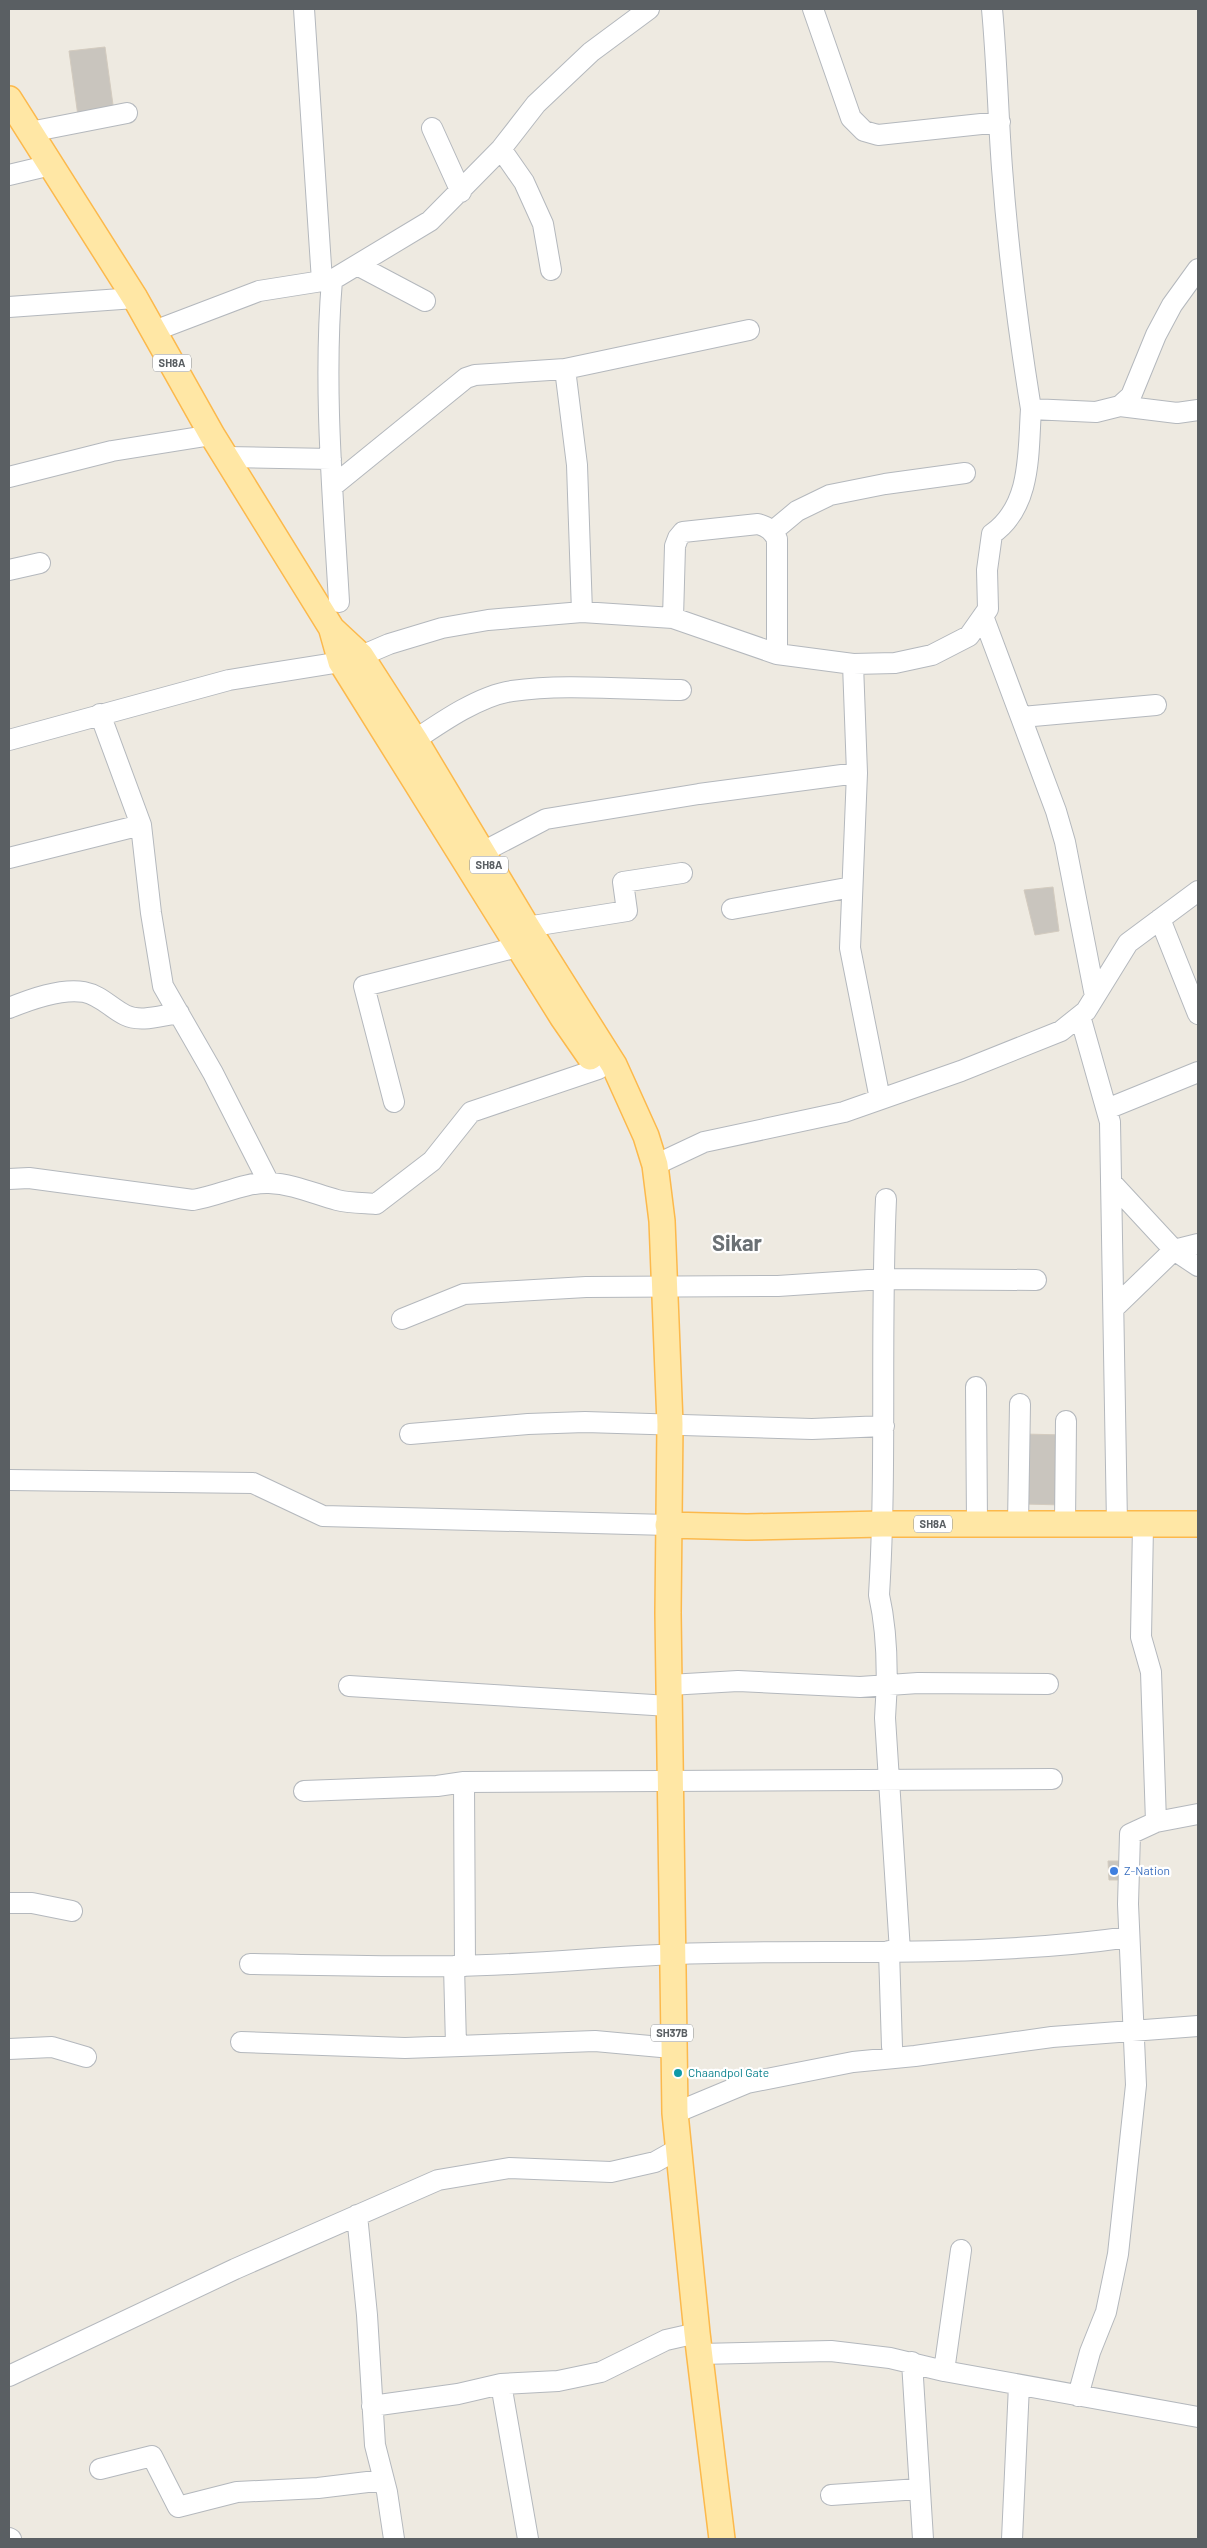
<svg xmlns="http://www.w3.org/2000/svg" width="1207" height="2548" viewBox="0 0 1207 2548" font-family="Barlow,sans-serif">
  <rect width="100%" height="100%" fill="#eeeae1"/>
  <path fill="#c9c5be" stroke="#d3cbbf" d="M105,47L114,112L78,116L69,51Z
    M1053,887L1059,931L1035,935L1024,890Z
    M1024,1434L1065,1435L1064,1505L1023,1504Z
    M1108,1861H1119L1120,1880H1109Z"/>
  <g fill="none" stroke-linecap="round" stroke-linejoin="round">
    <defs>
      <path id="minor" d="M304,9L322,281L332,280
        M813,9L851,118L864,131L878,135L1000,122
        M992,9C997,62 998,115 1002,168C1008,248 1018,329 1031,409
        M432,128L461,192
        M30,132L127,113
        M501,149L524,182L543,224L551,270
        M9,175L51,165
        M357,265L425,301
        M9,307L135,298
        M154,331L259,291L322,281
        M565,369L577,465L582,612
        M1120,406L1177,413L1198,410
        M225,457L331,459
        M9,477L112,451L212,435
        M333,486L466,378L475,375L565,369L749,330
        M773,531L797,511L830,495L885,484L965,473
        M9,570L40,563
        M339,602C333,495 323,387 332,280L430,221L501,149L536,104L591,52L649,9
        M983,616L1056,811L1065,842L1095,996
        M673,618L675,546L678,538L683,532L758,524C768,527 772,530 777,539V654
        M853,664L857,773L850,948L880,1099
        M100,714L141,825L151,913L163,986L213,1073L269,1183
        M1022,717L1156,705
        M9,740L229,680L341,662L361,656L389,644L442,628L488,620L582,612L673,618L777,654L853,664L895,663L932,655L969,636L988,609L987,570L992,534C1032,506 1028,452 1031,409L1096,412L1120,406L1131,396L1156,335L1172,305L1198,269
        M403,748C433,728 476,696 512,691C567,683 625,690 681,690
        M9,858L141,825
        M469,859L546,819L699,794L857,773
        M732,909L852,887
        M1160,919L1198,1014
        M514,929L627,911L623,882L682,873
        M9,1008C31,999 61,988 84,992C100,995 111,1008 125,1015C141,1023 162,1015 179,1013
        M1080,1016L1110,1122L1117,1524
        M394,1102L364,986L518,947
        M1107,1109L1198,1072
        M655,1165L704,1142L844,1112L961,1071L1061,1031L1086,1011L1128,943L1198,891
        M9,1179L29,1178L193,1200C219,1196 244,1182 269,1183C293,1184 315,1194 337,1200C349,1203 364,1203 376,1204L432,1161L471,1112L598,1069
        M1111,1182L1174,1250L1198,1266
        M886,1199C880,1331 887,1463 879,1595C888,1635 888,1677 885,1718L900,1951
        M1114,1308L1174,1250L1198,1244
        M402,1319L464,1294L586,1287L778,1286L883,1279L1036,1280
        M976,1387L977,1524
        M410,1434L528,1424L585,1422L812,1429L884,1426
        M9,1480L253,1483L323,1516L668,1525
        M1018,1524L1020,1404
        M1065,1524L1066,1421
        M669,1685L738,1681L860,1687L918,1683L1048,1684
        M349,1686L669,1706
        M464,1782L465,1966
        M304,1791L437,1786L464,1782L1052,1779
        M1156,1822L1198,1814
        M9,1903H32L72,1911
        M889,1951L892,2047
        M250,1964C318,1965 386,1967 454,1966C541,1965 627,1954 714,1953C853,1950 992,1957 1129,1937
        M454,1966L456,2045
        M241,2042L405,2048L595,2041L672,2048
        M9,2049L52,2047L86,2057
        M675,2113L747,2083L853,2062L915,2056L1052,2037L1198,2026
        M357,2215L367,2315L375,2445L387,2492L394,2539
        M700,2354L831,2351L890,2358L944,2371L1198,2417
        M912,2362L923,2539
        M944,2371L961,2250
        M9,2376L235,2269L438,2180L509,2168L611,2172L655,2162L678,2149
        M501,2384L528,2539
        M1078,2396L1090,2352L1106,2312L1118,2254L1136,2085L1128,1904L1130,1834L1156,1822L1151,1672L1141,1637L1143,1525
        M372,2406L458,2394L501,2384L558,2381L601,2372L666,2340L697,2333
        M100,2469L152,2456L178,2507L237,2492L318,2488L384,2480
        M831,2495L919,2489
        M9,2538L11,2539
        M1012,2539L1019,2385"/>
      <path id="major" d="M9,99L135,298L212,435L332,629L361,656L415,740L527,927L614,1065L646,1136L655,1165L662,1221L670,1424L668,1613L675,2113L697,2333L722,2539
        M332,630L341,662L563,1018L590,1057
        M668,1525L747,1527L882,1524H1198"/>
    </defs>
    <use href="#minor" stroke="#b4b8bd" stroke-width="22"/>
    <use href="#major" stroke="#fcb94c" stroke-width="28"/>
    <use href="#minor" stroke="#fff" stroke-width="20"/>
    <use href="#major" stroke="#ffe7a5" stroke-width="25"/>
  </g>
  <circle fill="#3f7fe0" stroke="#fff" stroke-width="2" cx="1114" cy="1871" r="5"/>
  <circle fill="#0f9aa8" stroke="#fff" stroke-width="2" cx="678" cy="2073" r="5"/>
  <g text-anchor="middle" stroke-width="4.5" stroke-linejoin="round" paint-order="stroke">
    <g fill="#fff" stroke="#8c8f92" stroke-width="1">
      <rect x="153" y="354.5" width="38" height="17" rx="4"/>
      <rect x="470" y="856.5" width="38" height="17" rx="4"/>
      <rect x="914" y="1515.5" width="38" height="17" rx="4"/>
      <rect x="651" y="2024.5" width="42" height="17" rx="4"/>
    </g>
    <g font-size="11" font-weight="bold" fill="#5a5f63">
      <text x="172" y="367">SH8A</text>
      <text x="489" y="869">SH8A</text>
      <text x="933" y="1528">SH8A</text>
      <text x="672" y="2037">SH37B</text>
    </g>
    <g font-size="12" fill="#366cbe" stroke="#fff" text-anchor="start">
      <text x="1124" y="1875">Z-Nation</text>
    </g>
    <g font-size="12" fill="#0d838f" stroke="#fff" text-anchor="start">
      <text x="688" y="2077">Chaandpol Gate</text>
    </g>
    <g font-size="22" font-weight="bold" fill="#6b7175" stroke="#fff">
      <text x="737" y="1251">Sikar</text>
    </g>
  </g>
  <rect width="1207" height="2548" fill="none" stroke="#5a5f63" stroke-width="20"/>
</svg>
